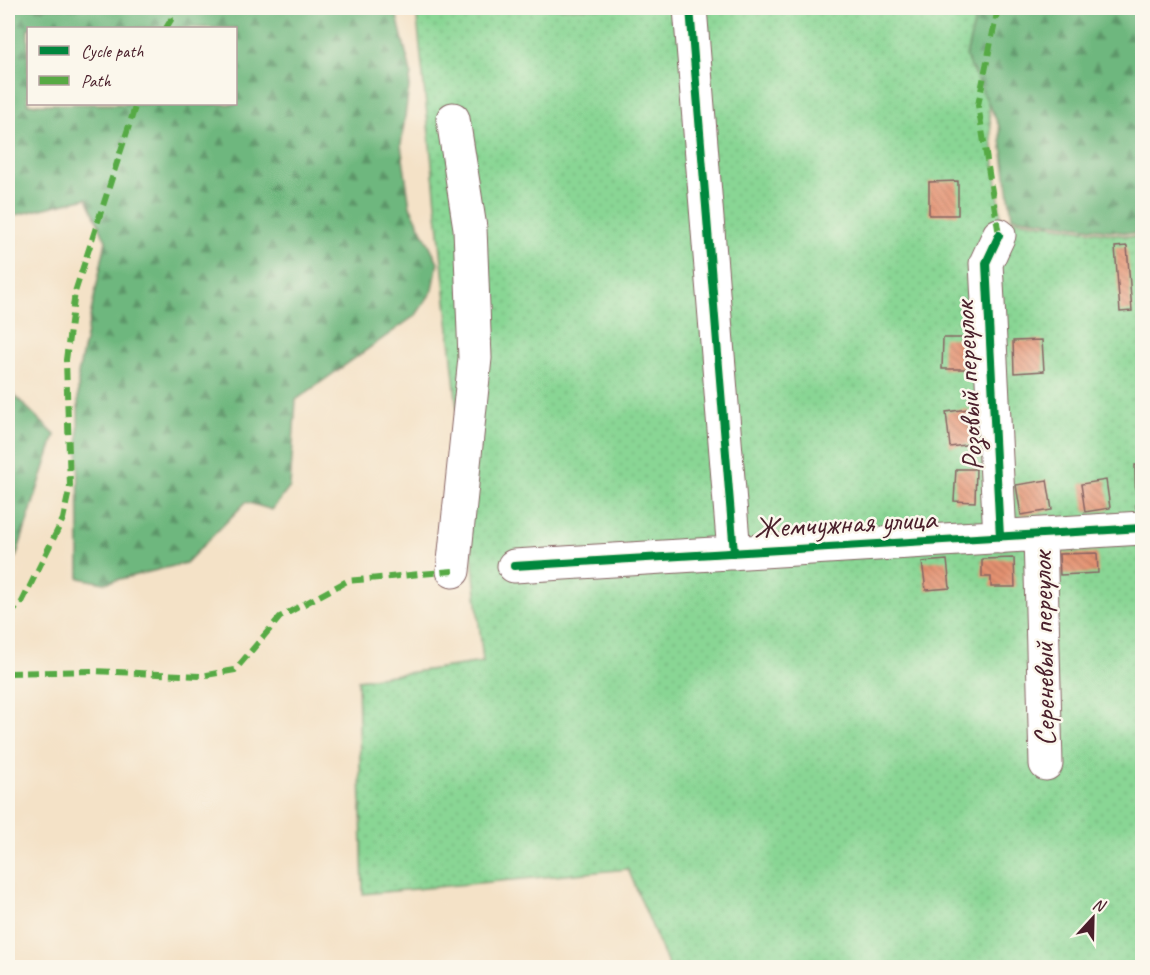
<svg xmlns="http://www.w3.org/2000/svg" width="1150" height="975" viewBox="0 0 1150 975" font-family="Caveat,sans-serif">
  <defs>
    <pattern id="grass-dots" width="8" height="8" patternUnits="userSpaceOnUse" patternTransform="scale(1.5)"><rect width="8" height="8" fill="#89d694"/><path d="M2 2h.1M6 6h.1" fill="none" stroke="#78b780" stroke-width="1.8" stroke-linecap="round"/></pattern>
    <pattern id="forest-firs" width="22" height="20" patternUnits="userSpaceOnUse" patternTransform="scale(1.5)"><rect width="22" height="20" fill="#6eb77e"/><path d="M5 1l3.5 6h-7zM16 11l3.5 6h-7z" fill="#5c9467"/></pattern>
    <pattern id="building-back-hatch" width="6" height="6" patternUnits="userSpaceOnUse" patternTransform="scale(1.5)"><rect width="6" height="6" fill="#e49271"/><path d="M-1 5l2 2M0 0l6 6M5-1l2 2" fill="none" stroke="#bb775d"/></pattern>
  </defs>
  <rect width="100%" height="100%" fill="#fbf7ec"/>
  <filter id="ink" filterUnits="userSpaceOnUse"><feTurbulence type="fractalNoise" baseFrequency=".0167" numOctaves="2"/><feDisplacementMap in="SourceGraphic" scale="12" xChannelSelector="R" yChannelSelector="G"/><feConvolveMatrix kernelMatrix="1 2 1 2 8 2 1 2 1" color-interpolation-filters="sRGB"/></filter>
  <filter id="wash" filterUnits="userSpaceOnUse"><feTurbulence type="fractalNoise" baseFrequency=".008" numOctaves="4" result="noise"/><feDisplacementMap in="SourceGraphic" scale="24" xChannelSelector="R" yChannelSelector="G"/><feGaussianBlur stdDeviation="1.35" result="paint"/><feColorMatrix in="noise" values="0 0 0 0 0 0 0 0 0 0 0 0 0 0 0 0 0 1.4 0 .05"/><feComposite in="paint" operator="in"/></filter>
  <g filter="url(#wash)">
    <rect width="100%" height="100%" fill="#f4e2c7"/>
    <path fill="url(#grass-dots)" stroke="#6a7a60" stroke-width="1.5" d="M416,8H985L984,67L1001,218L1142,238V967H669L628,869L363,894L358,680L483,662Z"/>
    <path fill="url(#forest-firs)" stroke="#5c6b54" stroke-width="1.5" fill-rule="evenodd" d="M8,8H395L411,73L401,145L410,206L438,262L433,290L416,315L296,400L290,487L272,510L246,502L186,563L104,583L79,578L78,374L106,241L87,198L8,217ZM28,28H236V104H28Z
      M978,8H1142V235L1012,217L999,126L966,56Z
      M8,389L55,435L16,557L8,558Z"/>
    <g id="blocks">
      <path fill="url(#building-back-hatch)" d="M958,181V215H929V182Z
        M1127,246L1132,311L1120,312L1115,247Z
        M943,338H969V369H942Z
        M1042,340L1044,371L1014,373L1013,341Z
        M968,409L972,444L950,447L946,412Z
        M1135,465H1142V508H1136Z
        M956,469H976L975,502L954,501Z
        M1047,480L1052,510L1021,515L1016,485Z
        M1106,480L1110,508L1085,512L1081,484Z
        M1097,553L1098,573L1060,575L1059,554Z
        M1014,558L1015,587H991V577H982V559Z
        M947,560L950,588L926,590L922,562Z"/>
    </g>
  </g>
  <g filter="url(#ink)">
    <use href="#blocks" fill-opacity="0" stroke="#866362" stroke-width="1.5"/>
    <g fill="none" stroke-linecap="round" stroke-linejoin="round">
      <defs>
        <path id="minor" d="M690,8L734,553
          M999,235L986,263L1000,537
          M1040,535L1046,764
          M514,566L1142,528
          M453,571L475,358L470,228L453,119"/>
      </defs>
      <use href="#minor" stroke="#866362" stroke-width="35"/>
      <use href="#minor" stroke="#fff" stroke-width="33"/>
      <path stroke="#57aa44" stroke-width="6" stroke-dasharray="12 6" stroke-linecap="butt" d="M998,8L978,105L999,235
        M166,28L171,20L170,8
        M8,616L22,602L63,519L70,486L66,360L75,292L136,104
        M8,673L94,671L201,676L235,670L280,617L347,581L453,571"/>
      <defs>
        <path id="cycleway" d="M690,8L734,553
          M999,235L986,263L1000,537
          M514,566L1142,528"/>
      </defs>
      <use href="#cycleway" stroke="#fbf7ec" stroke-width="11"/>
      <use href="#cycleway" stroke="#00873e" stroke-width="8"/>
    </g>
  </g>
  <g text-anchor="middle" stroke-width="5" stroke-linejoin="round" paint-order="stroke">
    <g font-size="30" fill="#4a1f2b" stroke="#fbf7ec">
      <text transform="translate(968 386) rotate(-93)" y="10">Розовый переулок</text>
      <text transform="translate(845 523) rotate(-3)" y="10">Жемчужная улица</text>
      <text transform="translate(1043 649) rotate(-91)" y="10">Сереневый переулок</text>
    </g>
  </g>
  <rect width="1150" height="975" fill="none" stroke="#fbf7ec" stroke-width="30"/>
  <rect x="27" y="27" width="210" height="78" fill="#fbf7ec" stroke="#b4a19f" stroke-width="1.5"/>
  <rect x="39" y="46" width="30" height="9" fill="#00873e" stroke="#b4a19f" stroke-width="1.5"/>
  <text x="81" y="57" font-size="18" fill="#4a1f2b">Cycle path</text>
  <rect x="39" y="76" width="30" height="9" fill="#57aa44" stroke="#b4a19f" stroke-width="1.5"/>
  <text x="81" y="87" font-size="18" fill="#4a1f2b">Path</text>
  <g transform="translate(1093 918) rotate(22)" stroke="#fbf7ec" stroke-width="4.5" paint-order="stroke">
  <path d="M0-4.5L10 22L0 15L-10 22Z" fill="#4a1f2b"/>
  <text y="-9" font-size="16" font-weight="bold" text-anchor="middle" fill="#4a1f2b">N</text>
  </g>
</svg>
